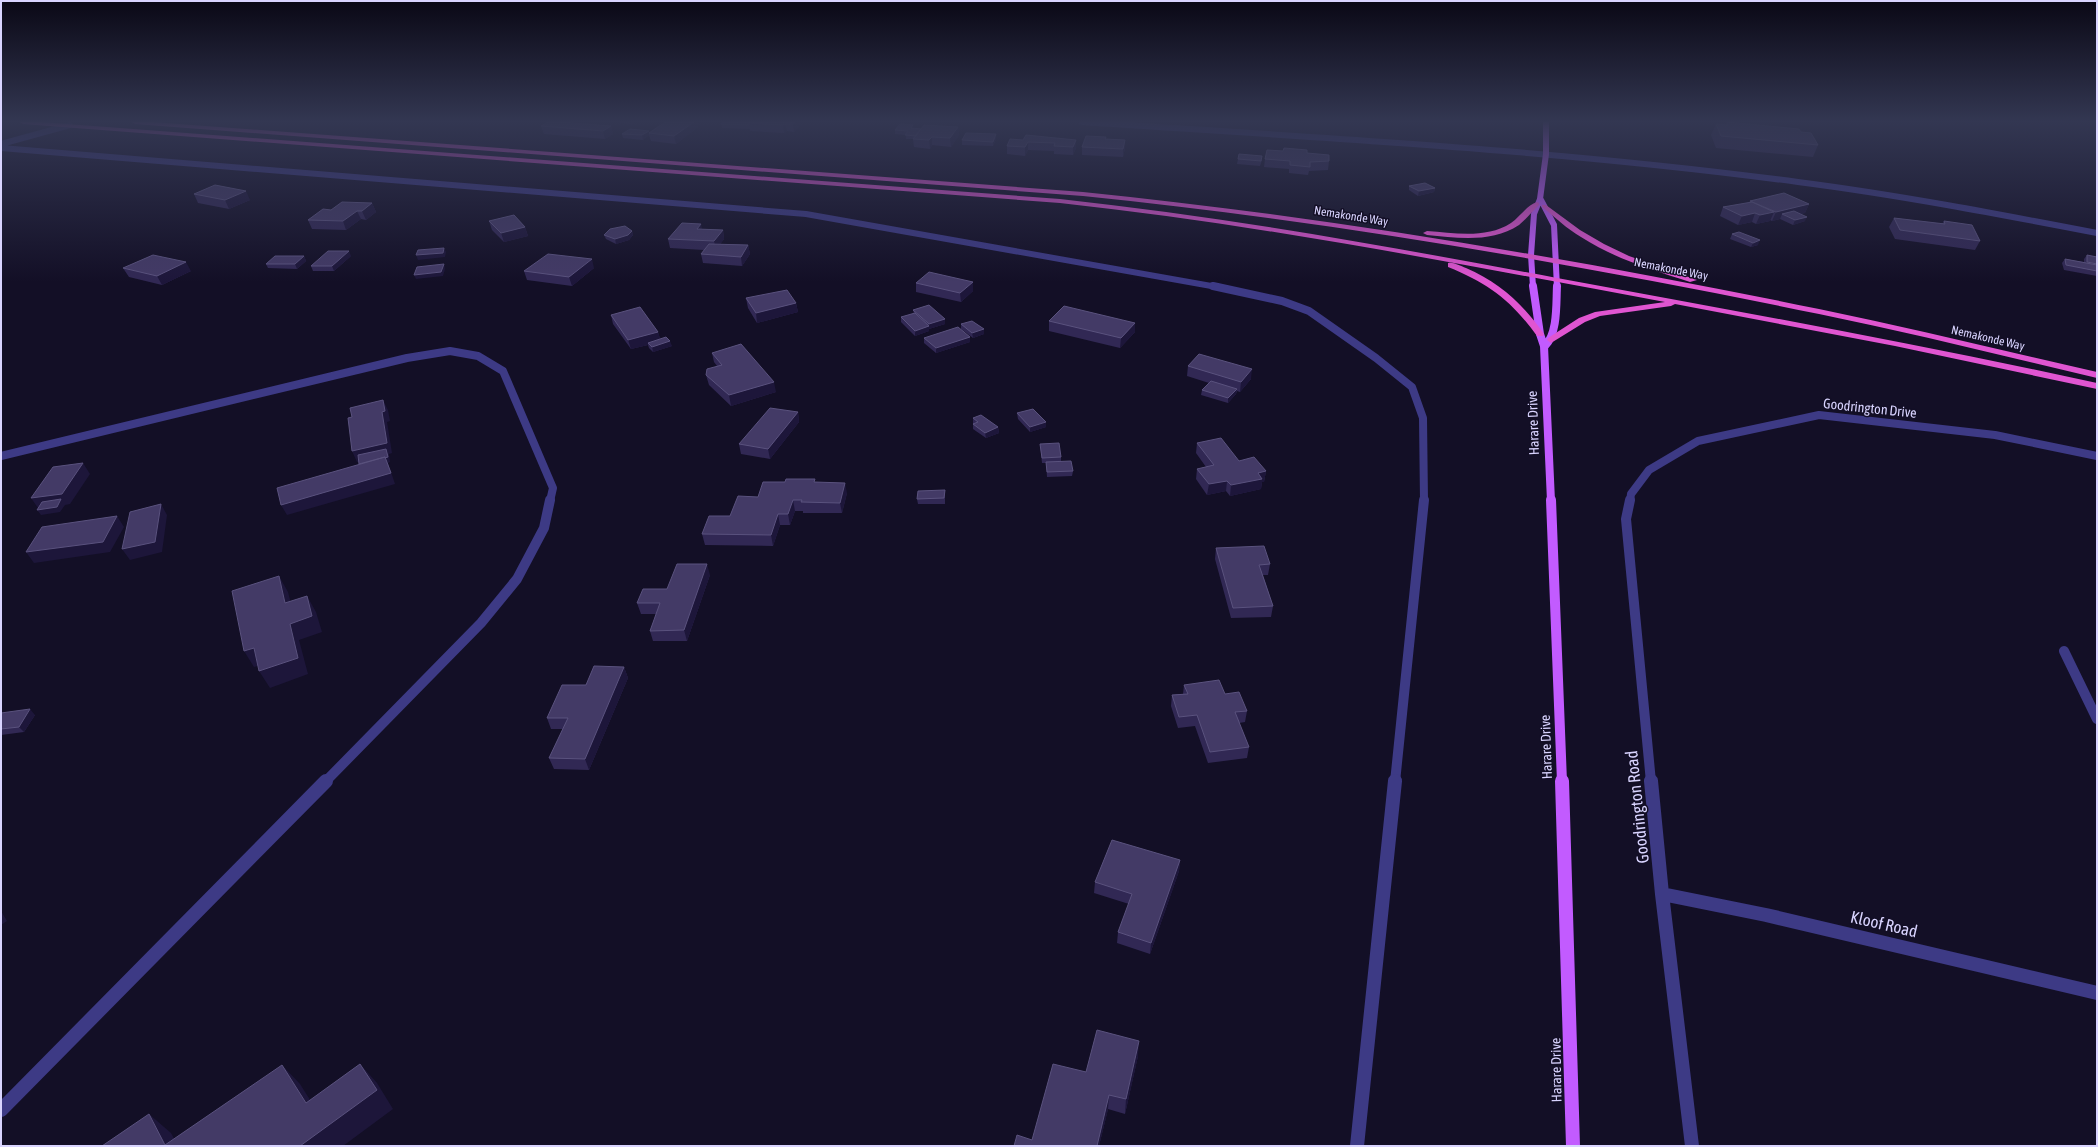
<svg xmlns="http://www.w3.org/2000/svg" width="2098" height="1147" viewBox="0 0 2098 1147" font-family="'Asap Condensed',sans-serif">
  <rect width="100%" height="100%" fill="#130f26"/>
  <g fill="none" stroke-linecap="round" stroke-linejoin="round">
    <path stroke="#3d3a85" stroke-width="6" d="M1082,122C1321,138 1561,150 1798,182C1899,195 1998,214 2097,233
      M1,144L70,125
      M1,148L806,214L1217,287"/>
    <path stroke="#3d3a85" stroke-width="8" d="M1213,286L1282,301L1309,311L1376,358L1412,387L1423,418L1424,501
      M1,456L407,358L450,351L478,356L503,371L553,488L550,501
      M1630,501L1631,494L1649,470L1698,441L1819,415L1995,435L2097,456"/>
    <path stroke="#3d3a85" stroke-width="10" d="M1630,500L1626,519L1651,782
      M2064,651L2097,719
      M325,782L481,623L517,579L544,528L550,500
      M1395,782L1424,500"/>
    <path stroke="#3d3a85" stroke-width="14" d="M1651,781L1662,894L1692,1146
      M1662,894L1766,915L2097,993
      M1,1110L326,781
      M1357,1146L1395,781"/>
    <path stroke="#c25bff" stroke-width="6" d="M1541,200L1554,225L1557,287
      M1533,287L1531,255L1534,214L1540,199L1546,154V122"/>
    <path stroke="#c25bff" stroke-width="8" d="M1533,286L1540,334L1544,346L1551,501
      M1545,346C1558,333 1556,304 1557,286"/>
    <path stroke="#c25bff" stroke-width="10" d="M1551,500L1562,782"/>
    <path stroke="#c25bff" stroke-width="14" d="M1562,781L1573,1146"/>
    <path fill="#e055d1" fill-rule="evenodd" d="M20,122H41L1060,199C1227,217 1392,247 1557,278C1737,311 1918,344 2097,383V389L1895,346L1675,304L1671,306L1600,316L1585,322L1551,343L1547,340L1548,338L1579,318L1595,312L1665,302C1464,265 1264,225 1060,203L23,124Z
      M132,122H153L1083,192C1330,217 1576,259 1819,309C1912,328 2004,351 2097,372V378C2004,356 1912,333 1819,314C1576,264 1330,221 1083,196L135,124Z
      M1537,202L1539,203V205C1532,212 1526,219 1519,225C1492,243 1458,238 1427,235L1423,233L1427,231C1455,233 1486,239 1511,223C1520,217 1527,205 1537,202Z
      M1542,205H1546L1580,230L1604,244L1629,256L1697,280L1690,282C1653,270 1615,259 1581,237C1567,229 1555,217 1542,207Z
      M1448,263C1454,262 1460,266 1466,268C1499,282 1524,305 1544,334L1543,336H1537C1512,301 1488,283 1448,267Z"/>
  </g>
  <path fill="#312854" d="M616,122H637L631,124Z
    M665,122H697L698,127L676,144L651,141L649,135L643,140L623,138L622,134L649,133Z
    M801,122V124L794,132L787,131L784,133L750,131V129L722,128L721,124Z
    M1727,122L1801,132L1818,145L1813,157L1716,148L1711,135L1716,124L1726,125Z
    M575,123L611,126L613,134L605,139L544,134L541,126Z
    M958,127L959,135L951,147L932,145L930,149L914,147L913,139H906V135L895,134V130L914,128L921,129Z
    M1106,137V139L1125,140V148L1123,157L1082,155V147Z
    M996,139L993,146L962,145V140Z
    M1023,140H1076V148L1073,155L1054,154V151L1028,150L1025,156L1007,154V146Z
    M1307,153L1329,161L1328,170L1309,171L1308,175L1289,173V169L1264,167L1265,159Z
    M1238,159L1262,160L1260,166L1237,164Z
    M1409,186L1435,188L1434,192L1418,196L1409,190Z
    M194,194L250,200L229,209L198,203Z
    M1750,201L1809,204L1805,213L1800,214L1805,221L1793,225L1780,219L1772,221L1770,220V221L1756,224L1752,222L1738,225L1720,216L1723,207L1749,203Z
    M372,203L376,212L366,220L361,219L346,230L312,229L308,220L331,210Z
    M1894,218L1942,224L1944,221L1980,241L1975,250L1895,239L1889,227Z
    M489,221L525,227L528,236L504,242L492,230Z
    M702,229L723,230L724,239L720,244L748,245L750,254L742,266L703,263L701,254L704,250L670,248L668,239Z
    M632,231L633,235L629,240L616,244L606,239L604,235Z
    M1732,234L1758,245L1751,247L1730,239Z
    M2087,255L2097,257V276L2064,270L2062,263L2065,259L2084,262V259Z
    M304,256L306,261L297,269L268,268L266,264Z
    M351,256L334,271H313L311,266Z
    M123,268L191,271L162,285L129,277Z
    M594,268L572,286L527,280L524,271Z
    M916,283L973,291L961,302L916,292Z
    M746,298L796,303L798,312L757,323L748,308Z
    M913,310L945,319V324L929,329V331L915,336L901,322V317L914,314Z
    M611,315L658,332L660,339L672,346L653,352L649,348L648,345L631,349L613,324Z
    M1049,321L1135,332L1120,348L1049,331Z
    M961,324L984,334L973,338L961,329Z
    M970,337V342L936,353L924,343V338Z
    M712,353L776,392L731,406L709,385L706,375L717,366L714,362Z
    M1188,366L1251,379L1240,392L1237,391L1236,394L1228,403L1201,395L1202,390L1209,383L1187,376Z
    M798,412L799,422L770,459L741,454L739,444Z
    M1017,413L1046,427L1030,432L1018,419Z
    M973,418L998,427L999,433L986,438L973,429Z
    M1197,443L1239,461L1266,471L1264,482H1262L1261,489L1230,496L1226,491L1207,495L1196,479L1197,469L1206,467L1196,453Z
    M1040,444L1061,457V461L1073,471L1072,476L1047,477L1046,463H1042Z
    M816,482L847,493L842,513H803V511H795L790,525H780L773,546L705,545L702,534L730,516L758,497Z
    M945,490V504H918L917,499Z
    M1216,548L1270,564L1268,575H1263L1273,606L1271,617L1231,618L1215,559Z
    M710,575L687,641H653L650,631L656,614H641L637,603L667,589Z
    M624,667L628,678L589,770L554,769L549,758L563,729H551L547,718L586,685Z
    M1184,685L1225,694L1247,711L1245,722L1239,723L1249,747L1247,758L1208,763L1195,726L1178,728L1171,706L1172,695L1183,694Z
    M1,713L35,715L24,732L1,735Z
    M1180,860L1179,871L1150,954L1117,943L1118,932L1129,904L1094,893L1095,882Z
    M1138,1056L1125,1114L1108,1109L1099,1146H1014L1032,1140L1086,1072Z"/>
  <path fill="#1d163a" d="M630,122H637L631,124Z
    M694,122H697L698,127L676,144L674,136Z
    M795,122H801V124L794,132L793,124Z
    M785,124L787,131L784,133L783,125Z
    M611,126L613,134L605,139L603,131Z
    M958,127L959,135L951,147L950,138Z
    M649,131V135L643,140L642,135Z
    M996,134V139L993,146V142Z
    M932,137V145L930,149L929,140Z
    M1076,140V148L1073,155V147Z
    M1125,140V148L1123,157V149Z
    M1028,142V150L1025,156V147Z
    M1435,188L1434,192L1418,196L1419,191Z
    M246,191L250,200L229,209L225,200Z
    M372,203L376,212L366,220L362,211Z
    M1809,204L1805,213L1788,217L1782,214L1780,219L1772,221L1776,212Z
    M357,211L361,219L346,230L343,221Z
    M1774,212L1770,221L1756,224L1760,215Z
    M1755,213L1752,222L1738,225L1742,216Z
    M1807,217L1805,221L1793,225L1795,220Z
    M701,224L703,233L697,229Z
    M525,227L528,236L504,242L501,233Z
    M723,230L724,239L716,250L714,241Z
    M632,231L633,235L629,240L616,244L615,239Z
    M1760,240L1758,245L1751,247L1753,243Z
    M748,245L750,254L742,266L741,257Z
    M444,248L446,252L445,257L418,260L416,255Z
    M349,251L351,256L334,271L332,266Z
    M304,256L306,261L297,269L295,264Z
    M592,259L594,268L572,286L569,277Z
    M186,262L191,271L162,285L157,276Z
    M444,264L445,269L443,276L416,279L414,275Z
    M973,282V291L961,302L960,293Z
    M796,303L798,312L757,323L756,313Z
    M945,319V324L929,329V331L915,336V331L929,326V324Z
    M1135,323V332L1120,348L1121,338Z
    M984,329V334L973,338L972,333Z
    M658,332L661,341L648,343V345L631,349L628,340Z
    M970,337V342L936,353V348Z
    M670,341L672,346L653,352L652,347Z
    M1252,369L1251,379L1240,392L1241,382Z
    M774,382L776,392L731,406L729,395Z
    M1237,389L1236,394L1228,403V398Z
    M383,400L388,410L390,421L387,422L392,453L389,454L390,462L388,463L395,484L287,515L281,505L362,470L387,454L357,462L352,451L382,412Z
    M798,412L799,422L770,459L768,449Z
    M1046,422V427L1030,432V427Z
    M998,427L999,433L986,438L985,433Z
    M83,463L90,474L70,504L65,505L60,512L41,515L37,510L38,508L31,498Z
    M1266,471L1264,482H1262L1261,489L1230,496L1231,485L1258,473Z
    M1227,481L1226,491L1207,495L1209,484Z
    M845,483L847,493L842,513L840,503Z
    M793,500L795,511L790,525L788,514Z
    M161,504L167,515L162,552L130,560L122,549Z
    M778,514L780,525L773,546L771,535Z
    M117,516L124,527L110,552L34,563L26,552Z
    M707,564L710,575L687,641L684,630Z
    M279,576L288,592L295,619L285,603Z
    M307,596L316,612L322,632L299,640L308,674L270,688L259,671Z
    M254,648L265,664L254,667L244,651Z
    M624,667L628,678L589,770L585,759Z
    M30,709L35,715L24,732L19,727Z
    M1180,860L1179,871L1150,954L1151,943Z
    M1,911L7,921L1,925Z
    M1139,1041L1138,1056L1125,1114L1126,1099Z
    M360,1064L377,1083L393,1109L343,1146H300Z
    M282,1065L300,1084L324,1122L306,1103Z
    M1109,1095L1108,1109L1099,1146H1097Z
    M149,1114L171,1133L178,1146L165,1145Z"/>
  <path fill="#433a66" stroke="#5a527e" d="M548,122H560L611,126L603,131L541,126Z
    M665,122H694L674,136L649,133Z
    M723,122H751L749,123V125L721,124Z
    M751,122H795L793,124H785L783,125L749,123Z
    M1727,122L1799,129L1801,132L1811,133L1818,145L1721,136L1716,124L1728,125Z
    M900,124L913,125L911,128L921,129L916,136L905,135L908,131L895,130Z
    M924,125L958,127L950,138L932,137L929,140L913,139Z
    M630,129L649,131L642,135L622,134Z
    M966,133L996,134L993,142L962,140Z
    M1026,135L1076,140L1073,147L1054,146L1055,143L1028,142L1025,147L1007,146L1010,139L1023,140Z
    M1086,136L1106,137L1105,139L1125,140L1123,149L1082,147Z
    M1284,148L1307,150V153L1329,155V161L1310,162V167L1290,165V161L1265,159L1267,150L1283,151Z
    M1239,154L1262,156L1261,161L1238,159Z
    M1425,183L1435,188L1419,191L1409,186Z
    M215,185L246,191L225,200L194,194Z
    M1784,193L1809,204L1776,212L1750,201Z
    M342,202L372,203L362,211H357L343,221L308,220L323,209L331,210Z
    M1752,202L1774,212L1760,215L1755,213L1742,216L1723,207Z
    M1794,211L1807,217L1795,220L1782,214Z
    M514,215L525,227L501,233L489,221Z
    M1894,218L1945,224L1944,221L1972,225L1980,241L1900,230Z
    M682,223L701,224L697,229L723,230L714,241L668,239Z
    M625,226L632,231L628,235L615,239L604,235L610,229Z
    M1739,232L1760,240L1753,243L1732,234Z
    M709,244L748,245L741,257L701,254Z
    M444,248L443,253L416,255L418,250Z
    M328,251H349L332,266H311Z
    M548,254L592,259L569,277L524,271Z
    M153,255L186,262L157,276L123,268Z
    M2087,255L2097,257V264L2087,262Z
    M275,256H304L295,264H266Z
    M2065,259L2097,265V271L2066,265Z
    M444,264L441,272L414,275L417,267Z
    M929,272L973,282L960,293L916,283Z
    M787,290L796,303L756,313L746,298Z
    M929,305L945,319L929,324L913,310Z
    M1064,306L1135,323L1121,338L1049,321Z
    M640,307L658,332L628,340L611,315Z
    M915,313L929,326L915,331L901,317Z
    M972,321L984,329L972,333L961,324Z
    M958,327L970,337L936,348L924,338Z
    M666,337L670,341L652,347L648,343Z
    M741,344L774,382L729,395L706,375L707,369L722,365L712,353Z
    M1199,354L1252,369L1241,382L1188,366Z
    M1211,381L1237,389L1228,398L1202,390Z
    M383,400L385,411L382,412L387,443L352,451L348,418L352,417L350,408Z
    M770,408L798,412L768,449L739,444Z
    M1033,409L1046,422L1030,427L1017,413Z
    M981,415L998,427L985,433L973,424L978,422L973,418Z
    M1221,438L1239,461L1254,457L1266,471L1258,473L1262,479L1231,485L1227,481L1209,484L1197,469L1214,465L1197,443Z
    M1059,443L1061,457L1042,458L1040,444Z
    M386,449L388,457L385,458V457L359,464L358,455Z
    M385,457L391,473L281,505L277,488Z
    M1071,461L1073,471L1047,472L1046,462Z
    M83,463L62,494L31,498L53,467Z
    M786,479H815L814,482L845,483L840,503L801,502L802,500H793L788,514H778L771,535L702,534L709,516H730L738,496L758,497L763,482H785Z
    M945,490L944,498L917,499L918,491Z
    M61,499L57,507L37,510L42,502Z
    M161,504L155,542L122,549L130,512Z
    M117,516L103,542L26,552L42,527Z
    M1264,546L1270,564L1259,565L1273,606L1233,608L1216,548Z
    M677,564H707L684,630L650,631L660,603H637L643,589H667Z
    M279,576L285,603L307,596L312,616L290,624L298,658L259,671L254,648L244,651L232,591Z
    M594,666L624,667L585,759L549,758L568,718H547L562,685H586Z
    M1219,680L1225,694L1239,692L1247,711L1235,712L1249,747L1210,752L1197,715L1179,717L1172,695L1188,694L1184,685Z
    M30,709L19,727L1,729V713Z
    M1112,840L1180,860L1151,943L1118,932L1132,894L1095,882Z
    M1097,1030L1139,1041L1126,1099L1109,1095L1097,1146H1014L1017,1135L1032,1140L1053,1064L1086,1072Z
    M360,1064L377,1090L300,1146H102L149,1114L165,1145L282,1065L306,1103Z"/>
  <linearGradient id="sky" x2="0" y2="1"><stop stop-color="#0a0815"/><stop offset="0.43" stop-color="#333752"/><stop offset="1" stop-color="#333752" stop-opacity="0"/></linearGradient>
  <rect width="2098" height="282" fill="url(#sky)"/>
  <g text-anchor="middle" stroke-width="3" stroke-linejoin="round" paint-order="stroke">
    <g font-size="12" fill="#d9d4ff" stroke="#130f26">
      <text transform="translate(1351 216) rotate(9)" y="4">Nemakonde Way</text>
      <text transform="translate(1671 269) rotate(11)" y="4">Nemakonde Way</text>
      <text transform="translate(1988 338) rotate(13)" y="4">Nemakonde Way</text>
    </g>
    <g font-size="14" fill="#d9d4ff" stroke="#130f26">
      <text transform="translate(1870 408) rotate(6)" y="5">Goodrington Drive</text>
      <text transform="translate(1533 423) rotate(-92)" y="5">Harare Drive</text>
      <text transform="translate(1546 747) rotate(-92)" y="5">Harare Drive</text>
      <text transform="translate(1556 1070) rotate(-91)" y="5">Harare Drive</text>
    </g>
    <g font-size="17" fill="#d9d4ff" stroke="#130f26">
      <text transform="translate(1637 807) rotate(-96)" y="6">Goodrington Road</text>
      <text transform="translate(1884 924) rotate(13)" y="6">Kloof Road</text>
    </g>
  </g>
  <rect width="2098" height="1147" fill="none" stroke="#d9d4ff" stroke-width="4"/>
</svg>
